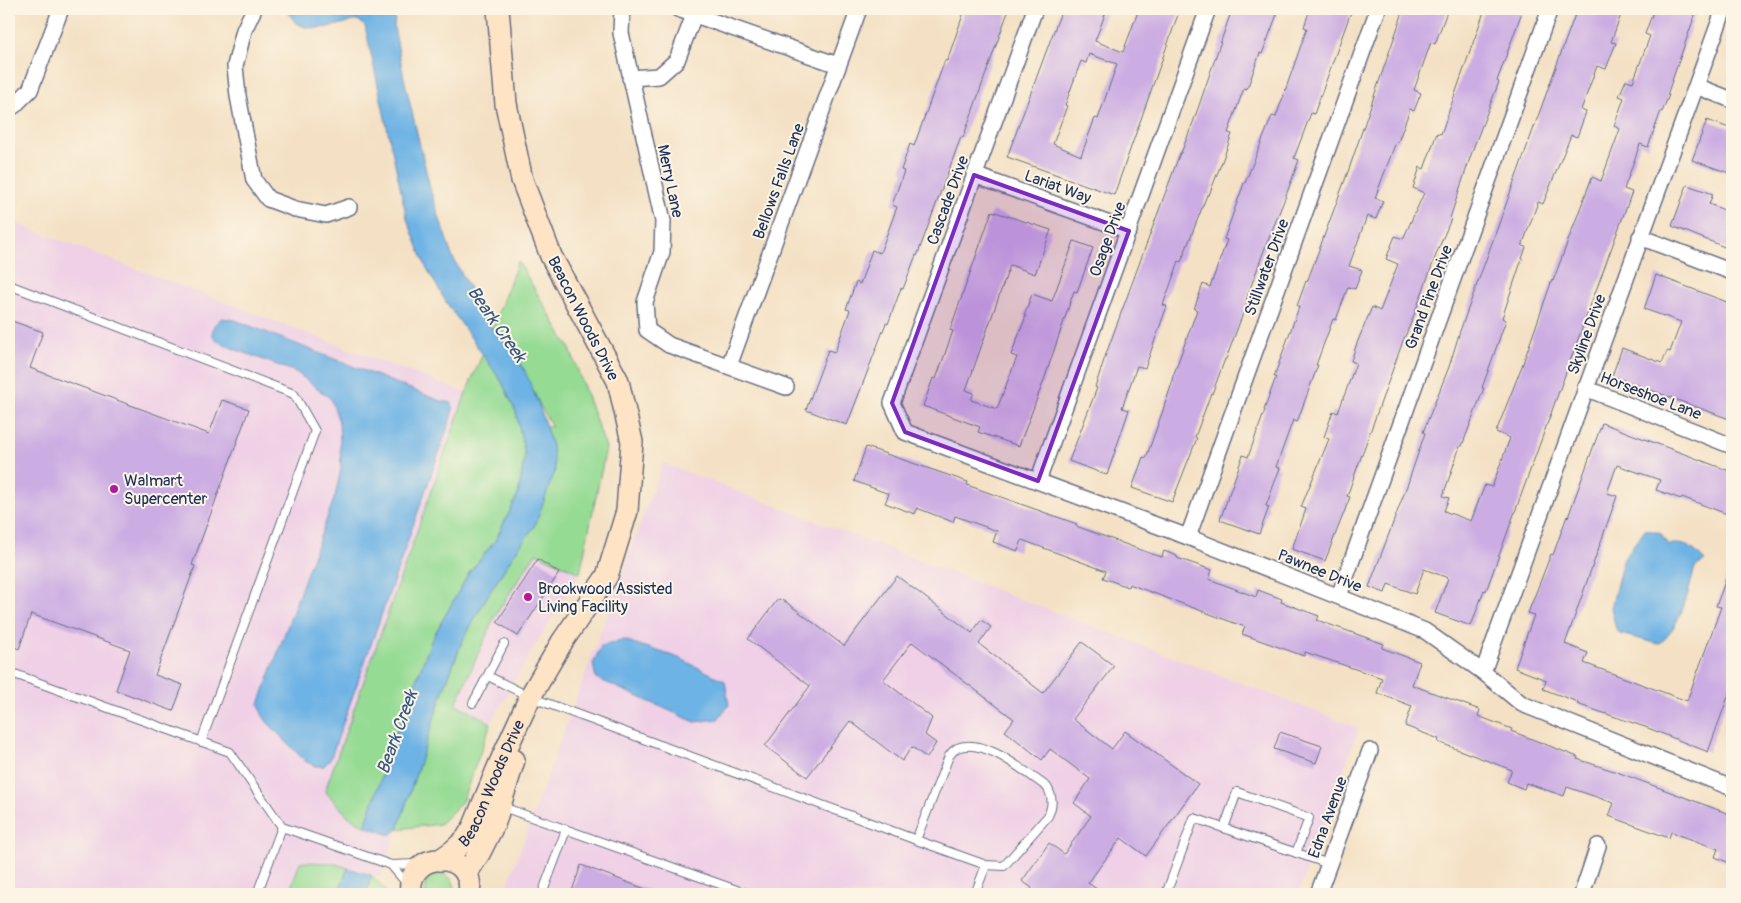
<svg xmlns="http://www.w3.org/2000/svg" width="1741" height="903" viewBox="0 0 1741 903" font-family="Pangolin,sans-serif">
  <rect width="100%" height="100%" fill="#fcf5e5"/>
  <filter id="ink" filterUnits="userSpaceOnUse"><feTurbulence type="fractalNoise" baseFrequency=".02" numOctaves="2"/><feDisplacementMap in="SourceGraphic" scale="10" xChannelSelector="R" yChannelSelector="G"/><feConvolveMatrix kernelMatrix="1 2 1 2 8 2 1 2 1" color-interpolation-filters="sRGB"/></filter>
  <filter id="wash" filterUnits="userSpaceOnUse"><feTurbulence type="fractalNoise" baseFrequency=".0096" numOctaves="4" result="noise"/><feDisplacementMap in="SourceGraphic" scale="20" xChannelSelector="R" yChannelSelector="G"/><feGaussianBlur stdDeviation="1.12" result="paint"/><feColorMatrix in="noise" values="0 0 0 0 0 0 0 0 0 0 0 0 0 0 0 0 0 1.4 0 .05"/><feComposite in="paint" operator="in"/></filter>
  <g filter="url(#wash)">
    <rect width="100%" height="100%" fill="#f4e1c5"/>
    <path fill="#efd0e6" d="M9,221L466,393L325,791L361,824L390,835L398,829L380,878L333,863L300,862L289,894H9Z
      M663,463L1359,728L1298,894H504Z
      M536,553L580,573L531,652L491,723L456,705L495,616Z"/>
    <path fill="#96db94" stroke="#588579" d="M518,261L570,349L606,448L580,573L536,553L495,616L456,704L491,723L462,802L440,824L398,829L443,691L462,642L485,600L512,557L535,525L552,446L545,426L552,427C532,394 522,355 492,329Z
      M483,353L502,382L516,412L525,455L518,495L495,541L469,573L432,639L397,731L365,826L348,816L325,791L466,393Z
      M300,862L333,863L348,868L338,894H289Z
      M439,873C450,874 457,883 454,894H425L426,882L433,875Z
      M371,875L384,888L387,894H367Z"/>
    <path fill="#6eb3e5" stroke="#4471a2" d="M288,9H403L398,11L395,17L394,27L404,78L431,192L452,256L492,329L504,340L524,369L539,405L552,446L555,471L535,525L512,557L485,600L462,642L443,691L398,829L390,835L365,826L397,731L432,639L469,573L495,541L518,495L525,455L516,412L502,382L446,302L426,267L407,219L365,26L358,20C336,25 296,40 288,9Z
      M222,318L235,320L441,401L452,403L453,410L447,430L330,760L324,766H315L305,761L267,722L262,714L259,704L335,496L341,469L339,422L331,399L296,372L234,349L217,341L212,334L214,325Z
      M1645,529L1660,533L1668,545C1685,541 1694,549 1705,561L1695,567C1689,591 1680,628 1659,644L1620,634L1616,629L1611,608L1623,560Z
      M624,640L679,658L725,681L729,705L718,719L695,722L596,678L593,664L601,646Z
      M348,868L371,875L367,894H338Z"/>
    <g id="blocks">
      <path fill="#ccade3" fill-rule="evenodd" d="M965,9H1009L963,138L961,137L917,256L916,255L903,289L901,288L888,324L886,323L847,425L806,410L828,350L835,352L850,310L846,309L856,282L860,284L872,250L880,253L897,207L892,205L904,171L901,170L910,144L914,146L945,60L947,61Z
        M1062,9H1107L1095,41L1123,52L1139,9H1180L1114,195L1007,157ZM1089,54L1117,64L1098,119L1095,118L1081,156L1053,144L1067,106L1065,105L1081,61L1086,63Z
        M1232,9H1279L1262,54L1260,53L1247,89L1244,88L1228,133L1232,134L1223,159L1209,195H1207L1181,262L1179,261L1163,305L1167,306L1145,368L1137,366L1122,408L1129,410L1107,475L1069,461L1097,388L1095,387L1106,354L1180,153H1181L1194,120Z
        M1310,9H1352L1314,114L1311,113L1294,158L1299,160L1285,198L1263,253L1246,300H1248L1226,359H1225L1212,394L1211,393L1195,437L1197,438L1172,502L1132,488L1143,457L1146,458L1162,413L1173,380L1172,379L1197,310L1194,309L1203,284L1210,287L1227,240L1224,239L1244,183H1245L1272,116L1276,117L1307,28L1304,27Z
        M1404,9H1448L1435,44L1431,42L1414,90L1421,93L1414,111L1410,109L1398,142H1396L1375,198L1383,201L1376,219L1367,216L1349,266L1362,270L1355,289L1348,287L1336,320L1333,319L1316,365H1318L1297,422L1293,420L1276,467L1280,468L1266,506L1269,507L1259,534L1220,520L1243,455L1248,457L1265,410H1264L1276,377H1274L1299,307L1297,306L1306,281L1307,282L1349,169Z
        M1485,9H1523L1497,81L1499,82L1474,146L1450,218L1451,219L1437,252L1411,323L1403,341L1347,496L1350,497L1325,561L1292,549L1306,509L1301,507L1329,439L1324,437L1333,411L1338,413L1356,363L1351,361L1357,343L1372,307L1380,311L1398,264L1386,259L1395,236L1403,239L1424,193L1413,188L1420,167L1424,169L1437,133L1441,134Z
        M1577,9H1623L1611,42L1616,43L1606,69L1597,66L1581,110L1586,112L1577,137L1571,135L1543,204L1538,202L1522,246L1526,247L1502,318L1506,320L1482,388H1484L1462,446H1460L1443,496L1449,498L1444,511L1471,521L1485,485L1492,487L1510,438L1496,432L1522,366L1552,280L1553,281L1592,177L1601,181L1620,129L1614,126L1624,98L1619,96L1626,80L1633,82L1650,36L1645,34L1654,9H1697L1667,95H1669L1662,112L1661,111L1648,147L1640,144L1624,189L1632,192L1486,591L1484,590L1471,626L1435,613L1448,578L1424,569L1415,594L1388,584L1385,593L1369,587L1408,483L1425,433L1423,432L1449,367L1460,331Z
        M1707,120L1732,129V174L1692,160Z
        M1687,185L1713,194L1709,204L1732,213V250L1672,226Z
        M992,211L1051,230L1035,274L1010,265L966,390L974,393L971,400L997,409L1017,357L1011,355L1026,316H1024L1032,294L1052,301L1074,241L1093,248L1077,292L1074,291L1044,380L1019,446L978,432L980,427L923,406L933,378L936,379L953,331L950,330Z
        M1656,275L1732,304V420L1612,376L1622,348L1662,363L1667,351L1670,352L1681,322L1644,309Z
        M9,320L43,332L30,368L209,434L222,400L249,409L192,565L195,566L155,675L183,685L173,711L116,690L130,650L31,614L19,649L9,645Z
        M1602,423L1732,472V516L1682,497L1681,499L1656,490L1660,480L1617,465L1607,493L1617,496L1565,644L1588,653L1584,663L1687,701L1721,607L1716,606L1731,566H1732V692L1730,691L1708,752L1648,728L1577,704L1578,702L1543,689L1546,680L1515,668L1534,615L1528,613L1551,554L1553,555L1567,516L1568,517Z
        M866,447L968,482L967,485L1077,524L1076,526L1152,554L1162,557L1164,551L1177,556V558L1212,570L1209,579L1256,597L1258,590L1282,599L1281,602L1319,616L1317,620L1384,644L1382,648L1420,662L1412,685L1480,710L1478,716L1512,729L1511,731L1578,757L1577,759L1617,772L1732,815V864L1715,857L1718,849L1671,832L1669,838L1609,816L1614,803L1567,787L1564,796L1526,783L1524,789L1507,782L1512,770L1438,742L1439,739L1405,726L1412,706L1377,693L1382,678L1305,652L1304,656L1242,634L1245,627L1129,584L1128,587L1103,578L1106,571L1022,540L1018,551L993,542L997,531L955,516L953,522L917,508L915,514L885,503L889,494L854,481Z
        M538,559L559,573L518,636L497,622Z
        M897,576L972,633L981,620L991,627L979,644L1043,693L1082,642L1114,666L1073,719L1112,749L1125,731L1198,784L1146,856L1121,838L1088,883L1104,894H1028L1032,888L1022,881L1049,843L1064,854L1091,816L1074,803L1090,779L1050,749L1042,760L1005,731L1014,719L912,642L883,680L932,718L925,735L936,743L927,758L912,747L902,761L850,721L807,777L765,746L810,686L748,639L778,599L786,602L844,646Z
        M1280,732L1322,746L1316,763L1274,749Z
        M581,865L656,893V894H571Z"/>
    </g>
  </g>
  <g filter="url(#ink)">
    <use href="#blocks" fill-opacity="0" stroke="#676d82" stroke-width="1"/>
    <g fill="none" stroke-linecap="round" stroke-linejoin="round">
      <defs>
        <path id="lane" d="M9,285L294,394L315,431L201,742
          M9,672L230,752L282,827L391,865L417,864
          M488,676L530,697L911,838L916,840L986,865L1004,866L1048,816C1053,805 1053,797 1047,787C1026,773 984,736 957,748C954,750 951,753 949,756L916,840
          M473,703L504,644
          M500,806L748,894
          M1224,828L1237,792L1309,818L1296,853
          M391,865L408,885
          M257,894L282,827
          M542,894L566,830
          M975,894L986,865
          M1166,894L1194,818L1329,864"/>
        <path id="street" d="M254,9L244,30L235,66L238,96L254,180L268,199L295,209L326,215L349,207
          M622,9L621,33L663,221L662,252L645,302L647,330L669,345L786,387
          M678,9L838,65
          M1035,9L892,403L905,432L1188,537L1425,631L1483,672L1522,704L1732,788
          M630,78L659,76L677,60L694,15
          M1696,86L1732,100
          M9,106H14L30,90L61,9
          M974,175L1129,231
          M1640,237L1732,272
          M729,366L859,9
          M1585,388L1732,446
          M1038,481L1208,9
          M1188,537L1378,9
          M1339,596L1550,9
          M1483,672L1724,9
          M1318,894L1370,751
          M1582,894L1598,846"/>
        <g id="secondary">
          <path id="s1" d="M440,860L453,851L466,839L473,828L499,765L530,697L562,642L607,576L627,511L632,442L618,381L551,256L522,180L506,104L498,9"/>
          <path d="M466,874L480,852L495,822L514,760"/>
          <path d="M411,894C405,848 477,849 469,894"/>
        </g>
      </defs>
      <use href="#lane" stroke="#676d82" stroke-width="10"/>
      <use href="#street" stroke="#676d82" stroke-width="18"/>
      <use href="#secondary" stroke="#676d82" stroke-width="24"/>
      <use href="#lane" stroke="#fff" stroke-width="8"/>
      <use href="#street" stroke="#fff" stroke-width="15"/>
      <use href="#secondary" stroke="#fee4c5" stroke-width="21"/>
    </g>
  </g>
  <path fill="#7b2cbf" fill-opacity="0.2" stroke="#7b2cbf" stroke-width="4" stroke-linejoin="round" d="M974,175L1129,231L1038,481L905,432L892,403Z"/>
  <g fill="#b5179e" stroke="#fcf5e5" stroke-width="2">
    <circle cx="114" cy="489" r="5"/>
    <circle cx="528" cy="597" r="5"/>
  </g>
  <g text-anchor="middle" stroke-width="4" stroke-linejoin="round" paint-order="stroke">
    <g font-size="16" fill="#1b2f5e" stroke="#fcf5e5">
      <text transform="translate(671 181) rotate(78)" y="6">Merry Lane</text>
      <text transform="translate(778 181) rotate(-70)" y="6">Bellows Falls Lane</text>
      <text transform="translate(1058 186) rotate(20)" y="6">Lariat Way</text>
      <text transform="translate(947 200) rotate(-70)" y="6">Cascade Drive</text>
      <text transform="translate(1107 239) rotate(-70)" y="6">Osage Drive</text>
      <text transform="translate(1266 267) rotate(-70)" y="6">Stillwater Drive</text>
      <text transform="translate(1428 297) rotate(-70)" y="6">Grand Pine Drive</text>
      <text transform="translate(584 318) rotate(63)" y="6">Beacon Woods Drive</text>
      <text transform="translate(1586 334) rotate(-70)" y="6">Skyline Drive</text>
      <text transform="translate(1651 395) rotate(21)" y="6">Horseshoe Lane</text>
      <text transform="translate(1320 570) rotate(22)" y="6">Pawnee Drive</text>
      <text dy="6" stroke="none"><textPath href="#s1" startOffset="95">Beacon Woods Drive</textPath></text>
      <text transform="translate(1327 817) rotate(-70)" y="6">Edna Avenue</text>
    </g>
    <g font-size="16" fill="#1b2f5e" stroke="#fcf5e5" text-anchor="start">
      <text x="124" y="486">Walmart<tspan x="124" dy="18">Supercenter</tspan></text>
      <text x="538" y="594">Brookwood Assisted<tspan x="538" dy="18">Living Facility</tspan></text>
    </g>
    <g font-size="18" font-style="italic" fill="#345786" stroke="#fcf5e5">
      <text transform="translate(497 324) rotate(55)" y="6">Beark Creek</text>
      <text transform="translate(397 732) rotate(-70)" y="6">Beark Creek</text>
    </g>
  </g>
  <rect width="1741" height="903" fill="none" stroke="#fcf5e5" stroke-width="30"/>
</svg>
